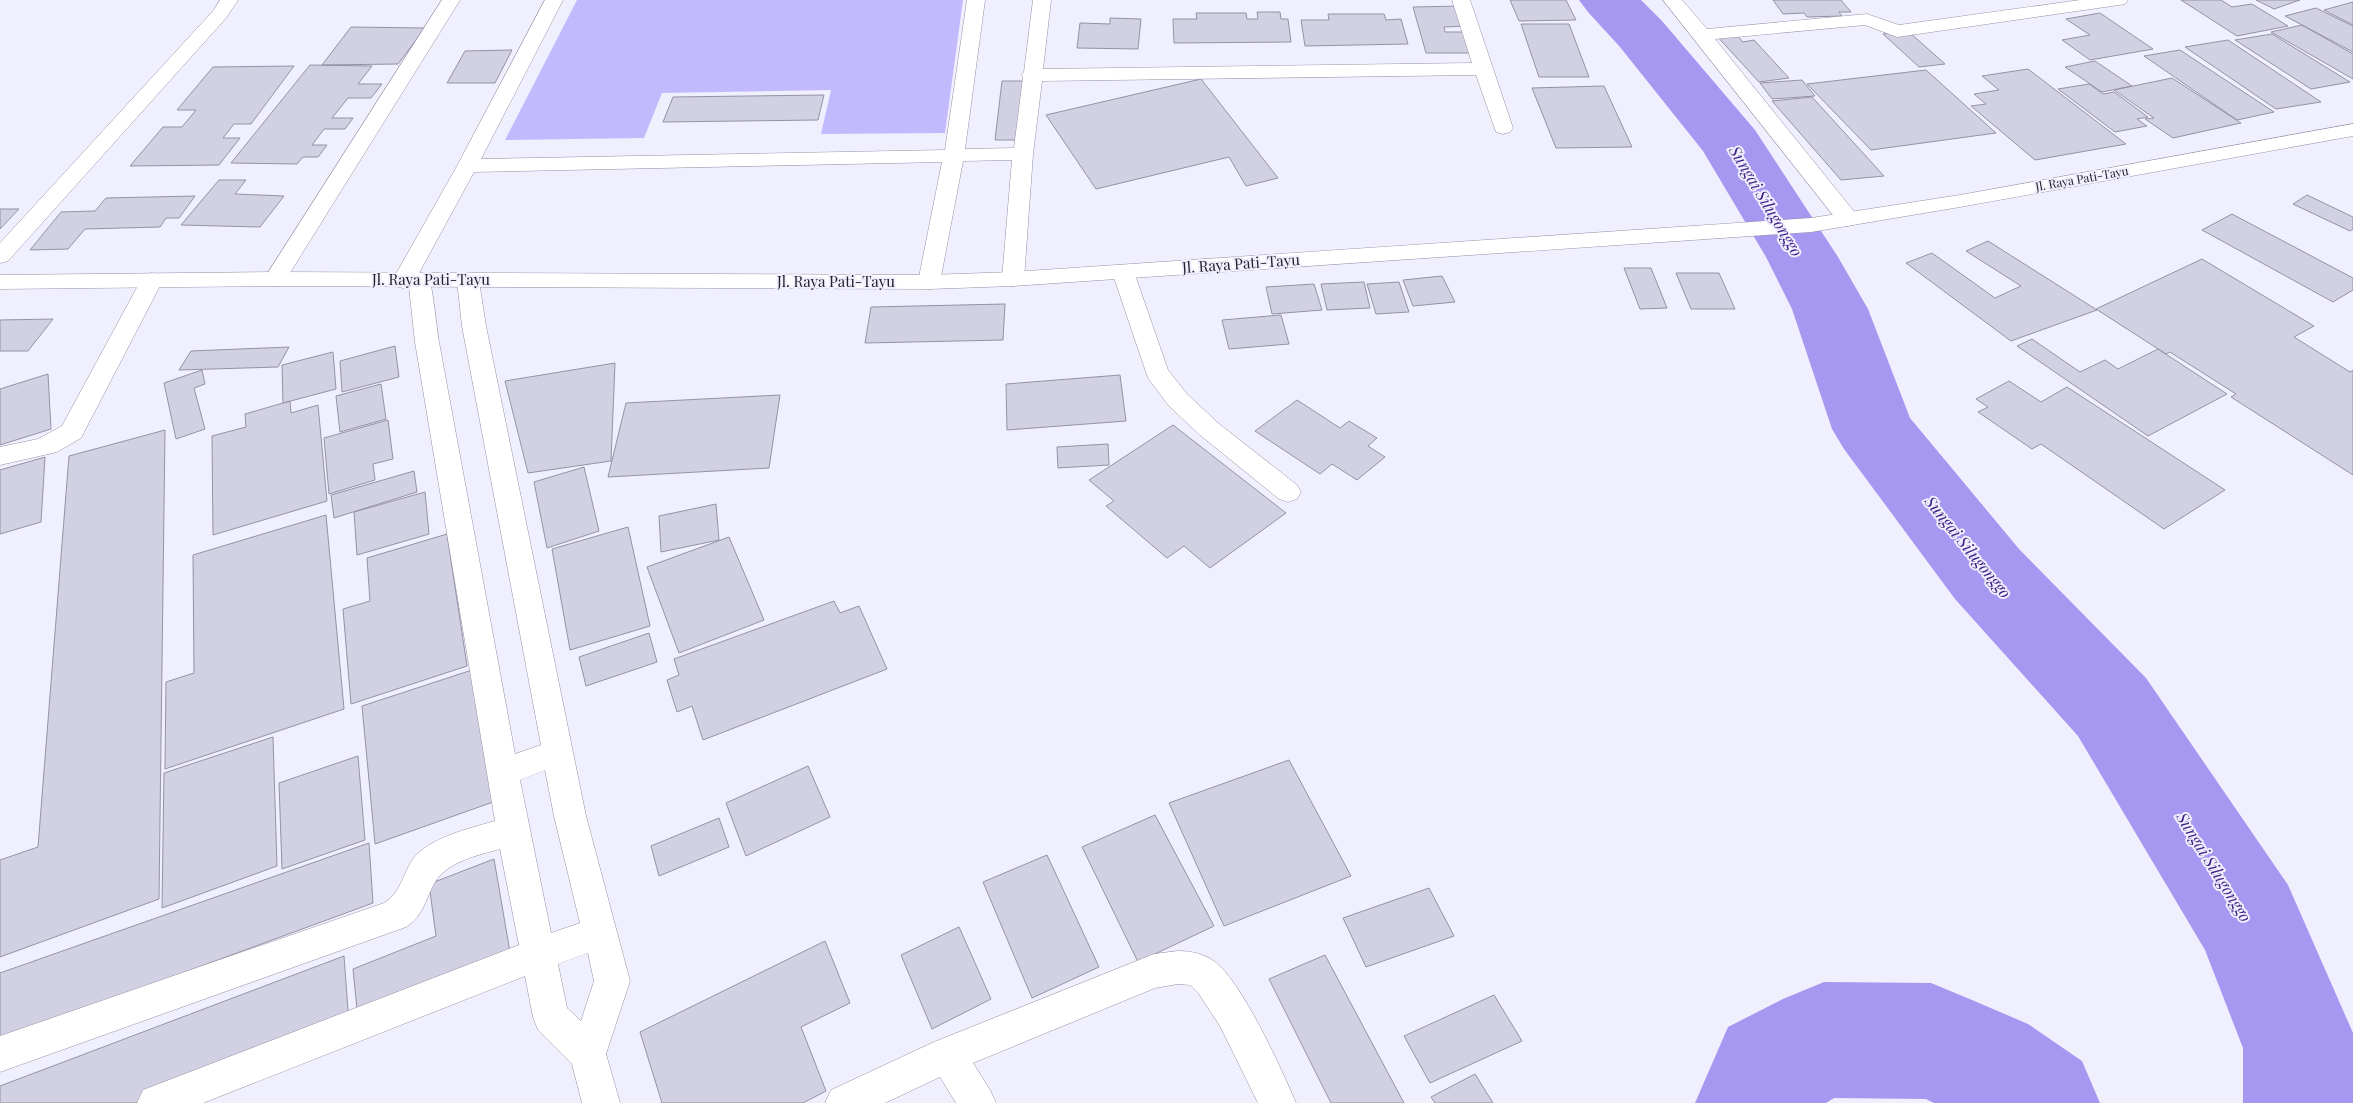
<svg xmlns="http://www.w3.org/2000/svg" width="2353" height="1103" viewBox="0 0 2353 1103" font-family="'Playfair Display',serif">
  <rect width="100%" height="100%" fill="#f0effe"/>
  <path fill="#c3bafe" d="M577,0H963L945,133L821,134L831,90L662,93L644,138L505,140Z"/>
  <g fill="none" stroke-linecap="round" stroke-linejoin="round">
    <path fill="#a697f1" fill-rule="evenodd" d="M1579,0H1641L1662,21L1755,130L1838,257L1868,309L1910,418L2019,549L2146,678L2288,885L2353,1033V1103H2243V1048L2205,950L2078,736L1955,599L1844,449L1832,429L1792,309L1766,257L1703,151L1620,47L1588,12Z
      M1824,982L1931,983L1972,1000L2028,1024L2082,1061L2100,1103H1934L1926,1099L1834,1098L1826,1103H1695L1728,1027L1783,999Z"/>
  </g>
  <path fill="#d2d0e3" stroke="#9493a4" d="M1510,0H1566L1576,20L1519,21Z
    M1773,0H1841L1851,12H1839L1842,16L1807,17L1804,13L1783,14Z
    M2181,0H2221L2232,7L2252,4L2288,26L2237,36Z
    M2256,0H2300L2274,9Z
    M2353,2V25L2324,10Z
    M1462,6L1468,26L1444,27L1445,32H1470L1477,53H1426L1413,7Z
    M2316,8L2353,26V52L2285,16Z
    M1257,12H1280L1281,19H1288L1291,42L1174,43L1173,19H1197L1196,13H1246L1247,19H1258Z
    M2100,13L2153,49L2090,60L2062,40L2090,35L2066,19Z
    M1328,14H1384L1386,20L1401,19L1408,44L1305,46L1301,20H1329Z
    M1110,18L1141,19L1138,49L1077,48L1080,23L1110,24Z
    M1521,24H1569L1589,77H1539Z
    M2302,25L2353,54V79L2271,32Z
    M351,27L425,28L398,64L322,65Z
    M1908,31L1945,64L1919,67L1883,34Z
    M1734,32L1743,42L1754,40L1789,78L1759,82L1715,34Z
    M2272,34L2350,82L2311,89L2235,40Z
    M2228,40L2321,102L2276,109L2185,47Z
    M512,50L495,83H447L465,51Z
    M2180,50L2274,112L2237,120L2144,56Z
    M2095,61L2132,86L2102,92L2065,67Z
    M310,65L372,66L358,84H382L371,98H348L332,118H353L345,129H324L312,145H327L318,157H303L297,164L231,163Z
    M294,66L251,124H234L223,138H240L219,165L130,166L163,127H182L196,110H177L213,67Z
    M2028,69L2126,144L2035,160L1971,106L1986,104L1974,94L1999,90L1982,76Z
    M1926,70L1996,133L1871,150L1807,84Z
    M2172,78L2241,123L2173,138L2145,119L2154,118L2114,90Z
    M1201,79L1278,178L1246,186L1229,157L1096,189L1046,115Z
    M1802,80L1815,96L1772,99L1760,83Z
    M1002,81H1028L1022,140H995Z
    M2089,84L2103,94L2114,92L2148,117L2137,119L2147,126L2115,132L2058,89Z
    M1604,86L1632,147L1556,148L1532,88Z
    M824,95L818,120L663,122L673,97Z
    M1812,97L1884,176L1841,180L1772,101Z
    M219,180H246L235,194L284,196L260,227L181,225Z
    M2307,195L2353,217V229L2350,231L2293,204Z
    M195,196L179,218H166L160,227L85,229L68,249L30,250L61,212L95,211L106,198Z
    M0,209H19L0,229Z
    M2232,214L2353,278V290L2333,302L2202,230Z
    M1988,241L2097,310L2011,341L1906,263L1932,253L1995,298L2021,286L1966,251Z
    M2202,259L2314,326L2294,337L2350,372L2353,370V475L2231,397L2236,394L2170,352L2166,354L2096,309Z
    M1624,268H1651L1667,308L1640,309Z
    M1676,273H1719L1735,309H1691Z
    M1442,276L1455,302L1413,306L1403,280Z
    M1364,282L1370,308L1327,310L1321,284Z
    M1399,282L1409,312L1376,314L1367,284Z
    M1314,284L1322,310L1272,314L1266,287Z
    M1005,304L1003,340L865,343L871,307Z
    M1281,315L1289,344L1229,349L1222,320Z
    M53,319L28,351H0V320Z
    M2032,339L2080,372L2105,360L2118,369L2158,349L2227,394L2148,436L2017,346Z
    M395,346L399,377L342,392L340,361Z
    M289,347L278,367L179,370L191,351Z
    M333,352L336,389L283,403L282,365Z
    M615,363L611,461L528,473L505,381Z
    M202,370L205,384L194,388L205,429L176,439L164,383Z
    M48,374L51,429L0,445V389Z
    M1120,375L1126,421L1007,430L1006,384Z
    M2009,381L2041,402L2067,387L2225,490L2164,529L2041,444L2032,449L1978,412L1988,407L1976,399Z
    M381,384L386,419L340,432L336,396Z
    M780,395L769,468L608,477L626,403Z
    M1297,400L1340,428L1349,421L1377,438L1368,446L1385,457L1357,480L1332,464L1320,474L1255,431Z
    M290,401L291,413L318,405L327,501L213,535L212,436L246,427L245,414Z
    M388,420L393,459L373,464L375,480L329,494L324,438Z
    M1173,425L1286,513L1210,568L1184,546L1167,558L1106,506L1114,501L1089,480Z
    M165,430L159,899L0,957V860L38,847L69,456Z
    M1108,444L1109,465L1058,468L1057,447Z
    M45,457L41,522L0,534V470Z
    M584,467L599,531L547,548L534,482Z
    M414,471L417,492L334,518L331,495Z
    M425,492L429,534L357,555L354,512Z
    M716,504L719,540L661,552L659,516Z
    M326,515L344,709L165,769L166,682L194,673L193,555Z
    M628,527L650,626L570,650L552,549Z
    M447,534L467,666L351,704L343,609L370,601L367,558Z
    M729,537L764,620L679,653L647,567Z
    M834,601L840,613L859,606L887,669L703,740L692,706L677,712L667,680L679,675L674,659Z
    M649,633L657,662L586,686L579,657Z
    M472,670L493,802L375,844L362,706Z
    M273,737L277,866L162,908L164,773Z
    M358,756L365,840L282,869L279,783Z
    M1289,760L1351,876L1224,926L1169,803Z
    M808,766L830,817L746,856L726,803Z
    M1155,815L1214,926L1138,962L1082,847Z
    M719,818L729,847L659,876L651,846Z
    M369,843L373,903L0,1040V973Z
    M1047,855L1099,967L1032,998L983,882Z
    M494,859L511,958L358,1019L353,969L436,936L429,884Z
    M1429,888L1454,936L1366,967L1343,918Z
    M959,927L991,999L932,1029L901,955Z
    M825,941L850,1003L801,1027L826,1091L803,1103H662L640,1032Z
    M1325,955L1404,1103H1331L1269,979Z
    M344,956L349,1024L147,1103H0V1086Z
    M1494,995L1522,1041L1430,1083L1404,1036Z
    M1475,1074L1493,1103H1435L1431,1097Z"/>
  <g fill="none" stroke-linecap="round" stroke-linejoin="round">
    <defs>
      <path id="minor" d="M220,0H238L226,18L8,261L0,263V243L213,11Z
        M442,0H460L283,284L275,286L267,284L264,279Z
        M545,0H563L481,159L945,150L967,0H985L965,149L1014,148L1023,77L1021,75L1024,72L1033,0H1051L1043,69L1472,63L1452,0H1470L1513,128L1510,132L1503,134L1496,132L1476,75L1042,81L1033,154L1024,279L1021,284L1013,286L1005,284L1002,279L1012,160L963,161L940,282L937,287L929,289L921,287L918,282L942,162L474,172L419,273L428,275C432,281 437,330 439,342L515,754L541,745L462,326L457,281L460,276L468,274L476,276L479,281L486,326L586,816L630,981L606,1054L620,1103H582L572,1064L538,1030L533,1017L525,976L203,1103H137L143,1090L519,945L500,849C479,855 448,861 435,882C425,900 424,915 406,927L0,1072V1036L384,903C401,893 402,875 413,859C428,838 471,828 495,821L415,342L409,287L403,288L395,286L392,281L457,166ZM545,770L554,816L580,923L551,933L520,780ZM588,953L594,981L581,1021L567,1008L558,964Z
        M1663,0H1682L1707,29L1867,14L1899,25L2080,0H2128L2125,4L2119,5L1897,37L1865,25L1715,39L1856,214L1859,219L1856,224L1848,226L1840,224Z
        M1123,265L1131,267L1134,272L1168,370L1187,394L1218,423L1297,485L1301,492L1297,499L1288,502L1279,499L1200,435L1169,406L1148,378L1112,272L1115,267Z
        M152,273L160,275L163,280L81,438L57,452L0,465V447L38,439L62,426L141,280L144,275Z
        M1178,951C1191,951 1205,954 1215,962C1242,982 1282,1070 1296,1103H1258L1220,1026L1199,994L1190,985L1178,984L1155,988L973,1063L990,1090L996,1103H956L940,1077L885,1103H825L831,1090L934,1042L1154,954Z"/>
      <path id="major" d="M2353,124V136L1960,207L1811,232L1013,286L929,289L275,286L0,289V275L275,272L929,275L1013,272L1811,218L1960,195Z"/>
    </defs>
    <use href="#minor" stroke="#9492a4" stroke-width="1"/>
    <use href="#major" stroke="#9492a4" stroke-width="1"/>
    <use href="#minor" fill="#fff" fill-rule="evenodd"/>
    <use href="#major" fill="#fff" fill-rule="evenodd"/>
  </g>
  <g text-anchor="middle" stroke-width="4" stroke-linejoin="round" paint-order="stroke">
    <g font-size="12" fill="#232229" stroke="#f0effe">
      <text transform="translate(2082 179) rotate(-10)" y="4">Jl. Raya Pati-Tayu</text>
    </g>
    <g font-size="15" fill="#232229" stroke="#f0effe">
      <text transform="translate(1241 264) rotate(-4)" y="5">Jl. Raya Pati-Tayu</text>
      <text x="431" y="285">Jl. Raya Pati-Tayu</text>
      <text x="836" y="287">Jl. Raya Pati-Tayu</text>
    </g>
    <g font-size="16" font-style="italic" fill="#412187" stroke="#f0effe">
      <text transform="translate(1766 201) rotate(59)" y="6">Sungai Silugonggo</text>
      <text transform="translate(1968 547) rotate(51)" y="6">Sungai Silugonggo</text>
      <text transform="translate(2214 867) rotate(58)" y="6">Sungai Silugonggo</text>
    </g>
  </g>
</svg>
